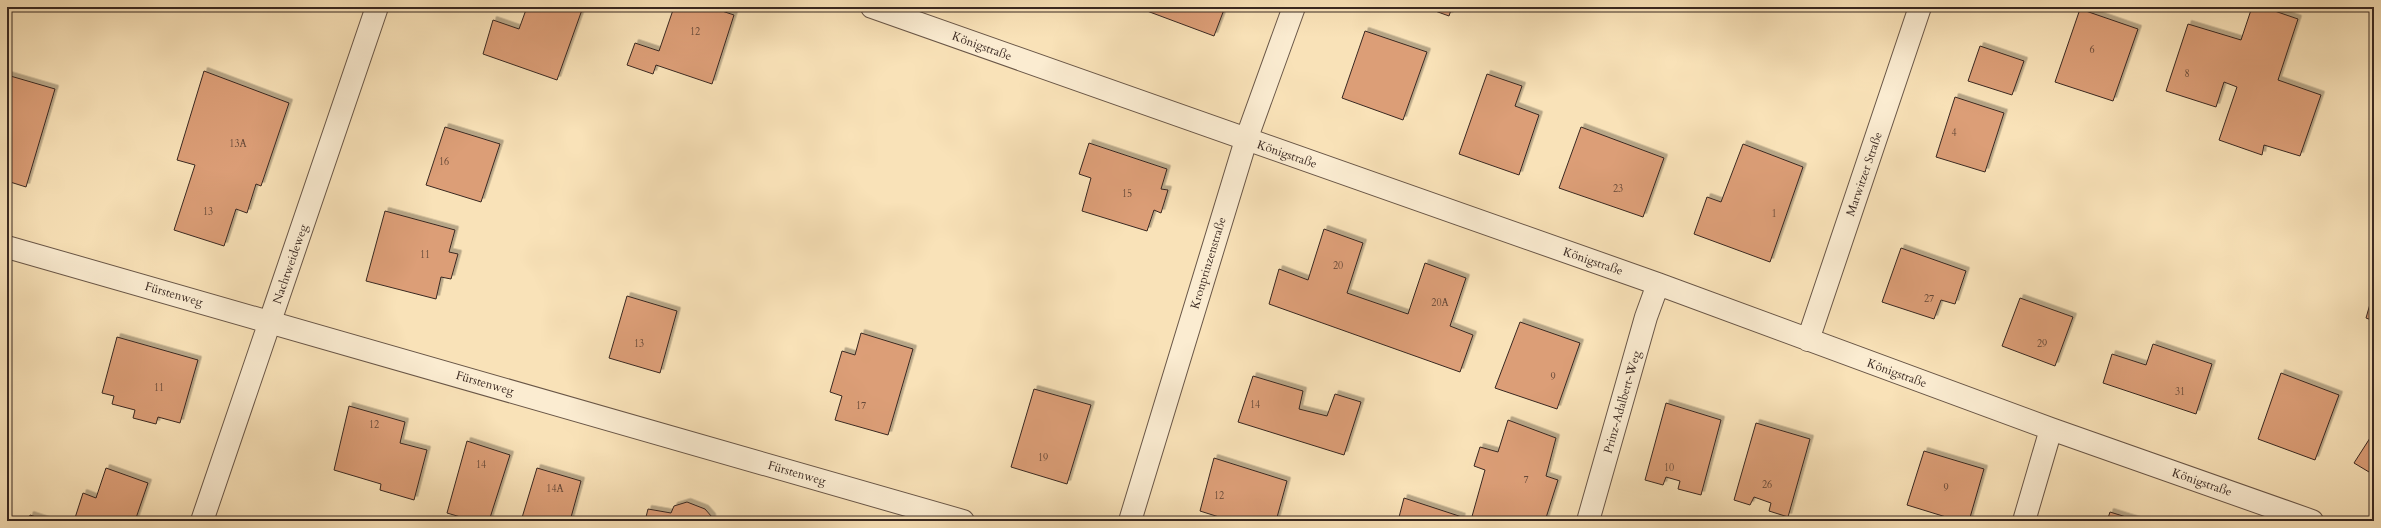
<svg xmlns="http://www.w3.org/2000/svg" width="2381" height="528" viewBox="0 0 2381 528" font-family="Cardo,serif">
  <defs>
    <filter id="shadow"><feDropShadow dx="3.5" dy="-3.5" stdDeviation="0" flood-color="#0004"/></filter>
  </defs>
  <rect width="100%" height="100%" fill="#f9e2b8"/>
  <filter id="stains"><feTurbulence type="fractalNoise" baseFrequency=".005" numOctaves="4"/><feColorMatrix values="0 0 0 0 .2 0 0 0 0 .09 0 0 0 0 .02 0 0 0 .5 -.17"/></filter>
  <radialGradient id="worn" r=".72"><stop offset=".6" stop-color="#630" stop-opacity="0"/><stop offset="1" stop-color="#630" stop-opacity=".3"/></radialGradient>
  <path fill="#dc9e77" stroke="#392821" filter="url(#shadow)" d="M527,7H583L557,80L483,54L493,20L519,29Z
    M674,7H710L734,15L712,84L656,65L653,74L627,65L635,43L659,51Z
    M1149,7H1225L1214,36L1147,11Z
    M1424,7H1452L1449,16Z
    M2252,7H2263L2298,19L2278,80L2321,95L2300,156L2264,145L2262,155L2219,140L2237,87L2224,82L2216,107L2166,91L2188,24L2241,40Z
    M2080,9L2138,29L2113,101L2055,82Z
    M1365,31L1427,52L1403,120L1342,98Z
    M1980,46L2024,61L2012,95L1968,81Z
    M204,71L289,103L261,186L256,184L247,213L236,209L224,246L174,230L195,165L177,160Z
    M1487,74L1522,86L1515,106L1539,115L1519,175L1459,154Z
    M7,75L55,89L26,187L7,181Z
    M1955,97L2004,113L1985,172L1936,157Z
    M445,127L500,144L481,202L426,185Z
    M1581,127L1664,158L1643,217L1559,188Z
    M1089,143L1167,169L1161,189L1168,190L1161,213L1154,210L1147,231L1082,211L1091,178L1079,174Z
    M1743,144L1803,167L1770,262L1694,234L1707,197L1721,202Z
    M385,211L455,230L449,252L458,254L451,279L441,277L436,299L366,281Z
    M1324,229L1363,243L1347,293L1408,314L1425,263L1466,278L1450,326L1473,335L1460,372L1269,304L1279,269L1308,280Z
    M1901,248L1966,271L1955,304L1941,300L1934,319L1882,302Z
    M2374,290V321L2366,318Z
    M627,296L677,311L660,373L609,358Z
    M2020,298L2073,317L2055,366L2002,346Z
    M1520,322L1580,343L1557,409L1495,388Z
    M861,333L913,349L888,435L835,420L842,396L830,392L842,351L855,355Z
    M117,337L198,360L180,423L158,417L156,424L133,418L135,410L112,404L114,396L102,393Z
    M2153,344L2212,364L2196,414L2103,383L2112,354L2146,365Z
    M2281,373L2339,395L2315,460L2258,439Z
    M1253,376L1303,391L1299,409L1327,416L1335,394L1361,402L1344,455L1238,422Z
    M1034,389L1091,405L1067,484L1011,467Z
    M1666,403L1721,420L1701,495L1678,489L1680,481L1666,477L1663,485L1645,480Z
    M349,406L405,422L400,443L427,450L414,500L380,490L381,484L334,470Z
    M1508,420L1556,438L1546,476L1558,480L1545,521L1532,519L1531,521L1471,520L1485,470L1474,466L1480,447L1498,452Z
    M1756,423L1810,439L1788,517L1769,511L1771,503L1754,497L1750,505L1734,500Z
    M2370,438L2374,440V475L2354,463Z
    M467,441L510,455L489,521H474L447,513Z
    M1924,451L1984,469L1969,521H1959L1907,505Z
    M1214,458L1287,481L1276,521H1219V517L1200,511Z
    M106,468L148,483L135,521H74L83,493L96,498Z
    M537,468L581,481L570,521H521Z
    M1404,498L1462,517L1460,521H1398Z
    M687,502L705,509L712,517V521H645L648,509L671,513L674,506Z
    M2110,512L2139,521H2107Z
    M30,515L48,521H28Z"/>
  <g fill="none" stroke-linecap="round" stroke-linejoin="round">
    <defs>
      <path id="street" d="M872,7L1658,284L2051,429L2312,521
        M7,247L963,521
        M1808,340L1920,7
        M202,521L377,7
        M1130,521L1246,140L1294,7
        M1588,521L1646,317L1658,284
        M2024,521L2051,429"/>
    </defs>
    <use href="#street" stroke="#695647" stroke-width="24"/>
    <use href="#street" stroke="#fbecd1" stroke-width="22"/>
  </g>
  <g text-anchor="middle" stroke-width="3" stroke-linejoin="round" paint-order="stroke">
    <g font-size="10" fill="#624636">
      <text x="695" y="35">12</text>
      <text x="2092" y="53">6</text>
      <text x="2187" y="77">8</text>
      <text x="1954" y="136">4</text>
      <text x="238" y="147">13A</text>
      <text x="444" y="165">16</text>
      <text x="1618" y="192">23</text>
      <text x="1127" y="197">15</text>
      <text x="208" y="215">13</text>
      <text x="1774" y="217">1</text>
      <text x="425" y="258">11</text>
      <text x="1338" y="269">20</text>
      <text x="1929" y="302">27</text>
      <text x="1440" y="306">20A</text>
      <text x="639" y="347">13</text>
      <text x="2042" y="347">29</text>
      <text x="1553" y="380">9</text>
      <text x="159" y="391">11</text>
      <text x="2180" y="395">31</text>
      <text x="1255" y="408">14</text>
      <text x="861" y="409">17</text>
      <text x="374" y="428">12</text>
      <text x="1043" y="461">19</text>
      <text x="481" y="468">14</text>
      <text x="1669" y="471">10</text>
      <text x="1526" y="483">7</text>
      <text x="1767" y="488">26</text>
      <text x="1946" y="491">9</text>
      <text x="555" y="492">14A</text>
      <text x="1219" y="499">12</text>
    </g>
    <g font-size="12" fill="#392821" stroke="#fbecd1">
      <text transform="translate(982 46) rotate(20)" y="4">Königstraße</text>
      <text transform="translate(1287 154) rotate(19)" y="4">Königstraße</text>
      <text transform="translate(1864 174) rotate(-71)" y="4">Marwitzer Straße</text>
      <text transform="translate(1593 261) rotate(19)" y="4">Königstraße</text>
      <text transform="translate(1208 263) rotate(-73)" y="4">Kronprinzenstraße</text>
      <text transform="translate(290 264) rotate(-71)" y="4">Nachtweideweg</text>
      <text transform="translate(174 294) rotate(16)" y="4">Fürstenweg</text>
      <text transform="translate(1897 373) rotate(20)" y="4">Königstraße</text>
      <text transform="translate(485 383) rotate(16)" y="4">Fürstenweg</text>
      <text transform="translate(1622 402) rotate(-74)" y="4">Prinz-Adalbert-Weg</text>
      <text transform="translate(797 473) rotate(16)" y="4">Fürstenweg</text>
      <text transform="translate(2202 482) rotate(19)" y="4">Königstraße</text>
    </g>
  </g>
  <rect width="2381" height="528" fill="none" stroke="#f9e2b8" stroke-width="24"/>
  <rect x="8" y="8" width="2365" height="512" fill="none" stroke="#392821" stroke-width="2"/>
  <rect x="12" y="12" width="2357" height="504" fill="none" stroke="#392821"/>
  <rect width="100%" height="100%" filter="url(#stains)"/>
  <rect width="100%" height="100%" fill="url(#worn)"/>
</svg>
